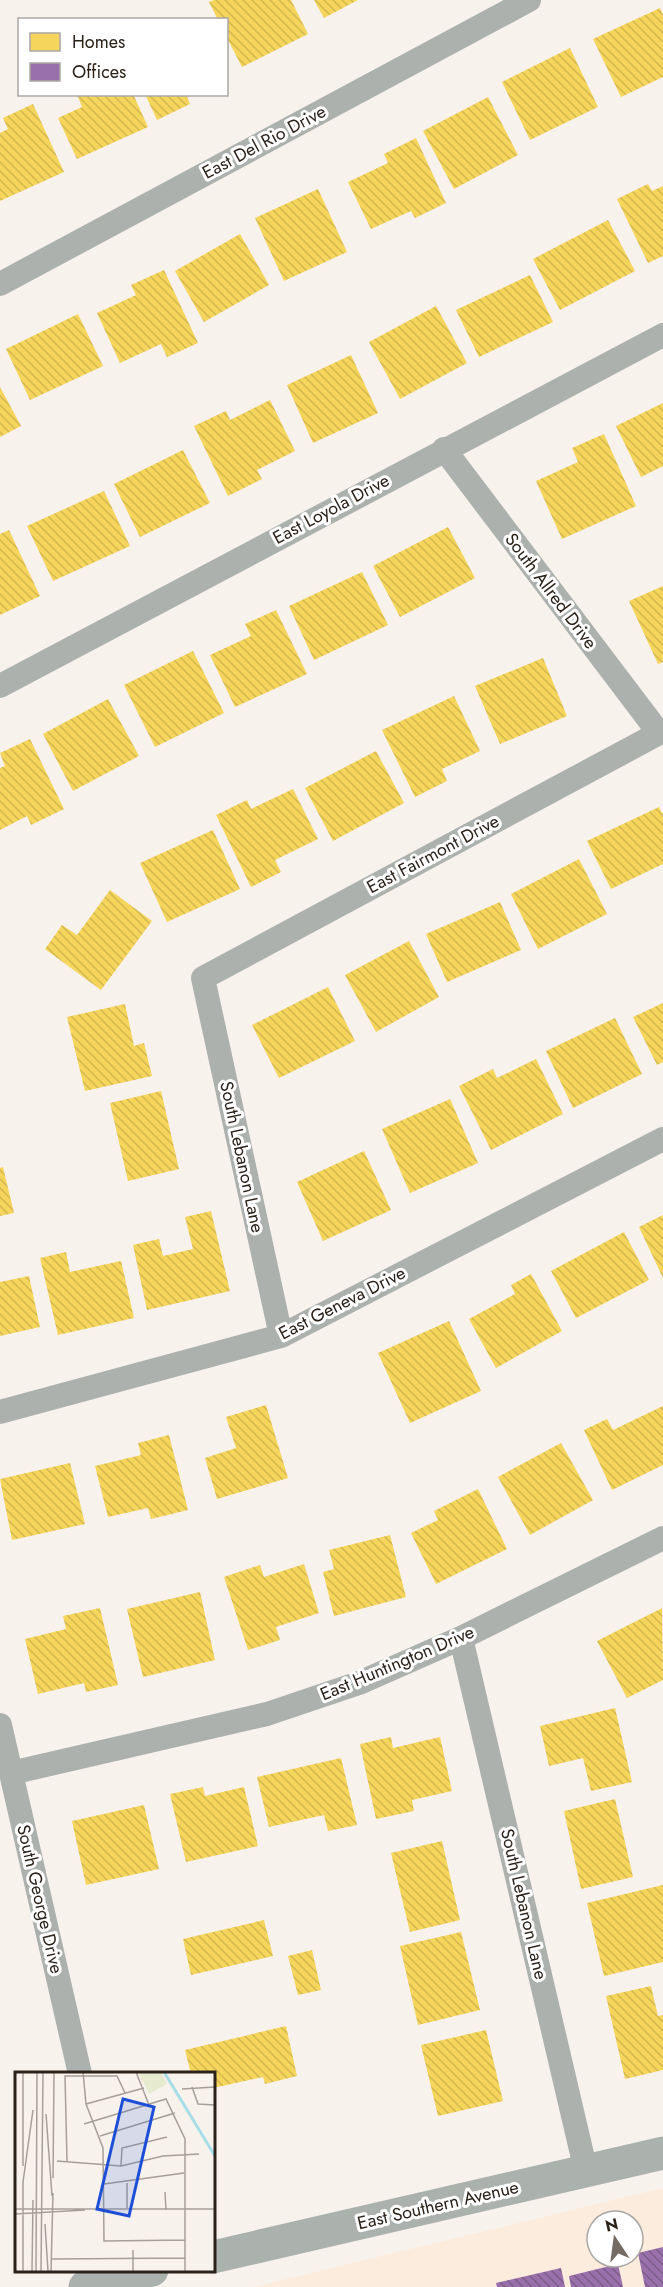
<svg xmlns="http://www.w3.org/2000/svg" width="663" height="2287" viewBox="0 0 663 2287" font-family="Jost,sans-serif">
  <defs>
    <pattern id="homes-back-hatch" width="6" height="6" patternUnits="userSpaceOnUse" patternTransform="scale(1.5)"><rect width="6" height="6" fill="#f6d55c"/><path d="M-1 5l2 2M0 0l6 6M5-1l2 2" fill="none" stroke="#d3b74f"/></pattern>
    <pattern id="offices-back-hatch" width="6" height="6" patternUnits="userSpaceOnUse" patternTransform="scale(1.5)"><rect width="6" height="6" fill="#9970ab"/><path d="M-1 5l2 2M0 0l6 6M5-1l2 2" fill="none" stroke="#7d5c8a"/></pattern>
  </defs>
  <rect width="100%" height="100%" fill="#f8f2ed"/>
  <path fill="#fcecdd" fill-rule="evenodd" d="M663,2188V2287H253ZM597,2221H633V2257H597Z"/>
  <path fill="url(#homes-back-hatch)" d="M214,0H291L308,34L242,67L226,36V20H218L209,2Z
    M314,0H358L324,18Z
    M660,8L663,15V77L621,97L593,39Z
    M570,48L598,107L530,140L502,82Z
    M77,94H133L148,127L77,159L58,118L82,107Z
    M145,94H186L190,104L157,120Z
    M488,97L518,155L454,189L423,131Z
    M33,104L64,172L0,201V133L8,129L3,118Z
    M416,138L446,203L415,218L411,211L371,229L348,182L388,163L384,154Z
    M648,184L652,191L663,186V256L648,263L617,199Z
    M318,189L347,252L284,281L255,218Z
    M608,220L635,271L560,310L533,259Z
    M240,234L269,285L204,322L175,271Z
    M164,270L198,343L167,357L161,344L120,363L97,313L136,295L131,285Z
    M530,275L553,322L479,357L456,310Z
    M436,306L467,363L400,399L369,342Z
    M78,314L103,366L30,400L6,349Z
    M351,355L378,413L313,443L287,385Z
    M0,387L21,426L0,437Z
    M270,400L295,451L257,470L262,479L228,496L194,426L226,411L230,420Z
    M663,403V466L641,477L616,426Z
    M604,434L636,506L562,539L536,481L578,462L572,448Z
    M183,450L210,503L140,537L114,484Z
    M104,491L130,546L53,581L27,526Z
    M448,527L475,578L400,617L373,566Z
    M9,530L40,596L0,615V534Z
    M362,572L388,625L314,660L289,606Z
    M663,586V662L658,664L629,601Z
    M276,610L307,674L235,707L210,655L251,636L245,624Z
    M193,651L224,713L155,747L124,685Z
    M543,658L567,716L500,744L475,686Z
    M454,696L480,751L442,769L447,781L415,797L382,730Z
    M108,699L139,756L73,791L43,734Z
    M30,739L64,809L31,825L27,816L0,830V768L5,766L0,753Z
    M376,751L404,803L333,841L305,788Z
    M293,789L318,839L275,860L281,872L251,887L216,815L247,800L251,809Z
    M659,807L663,815V864L611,889L587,841Z
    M213,830L240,889L167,922L140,863Z
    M579,859L607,914L538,949L511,894Z
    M110,890L152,921L101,990L45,949L62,925L77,935Z
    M500,902L521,950L447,982L426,934Z
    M409,941L439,997L376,1032L345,975Z
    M328,987L355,1041L279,1078L252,1025Z
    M663,1003V1062L657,1065L633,1017Z
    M125,1004L134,1046L144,1043L152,1076L85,1091L67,1017Z
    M615,1018L642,1074L573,1108L546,1051Z
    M536,1059L563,1114L491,1150L459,1086L493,1069L497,1078Z
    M161,1091L179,1169L128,1181L110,1103Z
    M450,1099L478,1163L410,1193L382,1129Z
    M364,1151L391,1210L323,1241L297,1182Z
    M3,1167L14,1213L0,1216V1168Z
    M211,1211L230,1291L147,1310L133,1245L159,1239L163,1256L193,1249L185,1217Z
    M663,1215V1278L639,1227Z
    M624,1232L649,1280L576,1318L551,1271Z
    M66,1252L70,1272L121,1261L134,1318L58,1335L40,1258Z
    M531,1274L562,1331L496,1368L469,1319L515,1294L511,1285Z
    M29,1276L40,1327L0,1336V1282Z
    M449,1321L481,1391L410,1423L378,1353Z
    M266,1405L288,1478L217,1499L205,1458L236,1448L226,1417Z
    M663,1406V1465L612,1490L584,1430L607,1419L613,1430Z
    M169,1435L188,1510L151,1519L148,1508L108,1517L95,1466L141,1455L138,1443Z
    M561,1443L593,1500L530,1535L498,1477Z
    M70,1463L85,1524L12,1540L0,1479Z
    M478,1489L507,1549L436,1584L411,1533L438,1520L434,1511Z
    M390,1535L406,1597L334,1616L323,1572L334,1569L329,1550Z
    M304,1564L319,1613L276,1627L280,1640L248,1650L224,1577L260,1565L264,1577Z
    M200,1592L215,1660L143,1677L127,1609Z
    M100,1608L118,1685L86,1692L84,1683L38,1694L25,1639L66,1629L63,1616Z
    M662,1608L663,1680L627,1698L597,1641Z
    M615,1708L632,1782L591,1791L583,1758L549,1766L540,1726Z
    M391,1737L393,1748L440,1737L452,1791L412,1800L414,1811L376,1819L360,1744Z
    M341,1758L357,1825L328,1831L324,1815L269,1827L257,1777Z
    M203,1787L205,1796L244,1787L258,1846L186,1862L170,1794Z
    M615,1799L633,1877L581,1889L564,1811Z
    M144,1805L159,1869L86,1885L72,1821Z
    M442,1841L460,1920L410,1932L391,1853Z
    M663,1885V1962L604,1976L587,1903Z
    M264,1920L273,1956L191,1975L183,1939Z
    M461,1932L480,2010L418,2025L400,1946Z
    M312,1950L321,1990L298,1995L288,1956Z
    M651,1986L658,2016L663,2015V2070L625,2079L606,1996Z
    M286,2026L297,2076L265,2084L263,2077L213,2088V2074H191L185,2050Z
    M486,2030L503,2101L438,2116L421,2045Z"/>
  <path fill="url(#offices-back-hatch)" d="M663,2247V2287H645L638,2253Z
    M618,2264L623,2287H571L569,2276Z
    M561,2268L565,2287H497L496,2283Z"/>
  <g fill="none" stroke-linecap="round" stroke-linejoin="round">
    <path stroke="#acb1ad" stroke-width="24" d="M0,284L529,0
      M444,449L659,733
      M0,686L663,335
      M281,1336L203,978L663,731
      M0,1412L281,1336L663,1139
      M461,1638L586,2171
      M0,1725L80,2074
      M11,1773L267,1714L359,1683L461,1638L663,1538"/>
    <path stroke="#abb1ac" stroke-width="33" d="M213,2257L663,2153
      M85,2287L152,2270"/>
  </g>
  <g text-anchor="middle" stroke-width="6" stroke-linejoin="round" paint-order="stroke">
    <g font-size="18" fill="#2b221a" stroke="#fff">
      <text transform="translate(264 142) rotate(-28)" y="6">East Del Rio Drive</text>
      <text transform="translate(331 509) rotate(-28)" y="6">East Loyola Drive</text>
      <text transform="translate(551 591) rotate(53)" y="6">South Allred Drive</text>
      <text transform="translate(433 854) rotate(-28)" y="6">East Fairmont Drive</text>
      <text transform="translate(242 1157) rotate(78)" y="6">South Lebanon Lane</text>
      <text transform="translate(342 1303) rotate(-27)" y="6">East Geneva Drive</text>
      <text transform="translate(397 1663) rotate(-23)" y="6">East Huntington Drive</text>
      <text transform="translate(40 1899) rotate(77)" y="6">South George Drive</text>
      <text transform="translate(524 1904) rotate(77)" y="6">South Lebanon Lane</text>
      <text transform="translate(438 2205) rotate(-13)" y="6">East Southern Avenue</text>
    </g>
  </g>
  <g transform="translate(15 2072)">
    <rect width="200" height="200" fill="#f8f2ed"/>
    <path d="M123,0H146L152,12L134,22Z" fill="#e6ebcf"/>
    <path fill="none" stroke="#a6dee7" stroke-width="3" d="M149,0L200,84"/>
    <path fill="none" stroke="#a69f99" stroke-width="1.5" d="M68,0L71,32L88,76L89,169L170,168M121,0L134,33M177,15L183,32L200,33M167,17L200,15M71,32L129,16M31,42L37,124M69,52L151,27L170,67V199M85,64L160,41M42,89L106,94L148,84L184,82M52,89L50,4H102L110,21M8,94V0M106,94L107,76L152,65M38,106L39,0M8,110L18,38M112,111V136M89,112L169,101M150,120L151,138M0,137H200M0,142L70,138M30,152L33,199M36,187L170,186M8,199V109M17,199L18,128M21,199L22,0M26,199L28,0M36,199L38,121M118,199V178"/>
    <path fill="#1d4ed8" fill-opacity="0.15" stroke="#1d4ed8" stroke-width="3" d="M108,27L139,35L114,144L82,137Z"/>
    <rect width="200" height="200" fill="none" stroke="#2b221a" stroke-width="3"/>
  </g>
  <rect x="18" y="18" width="210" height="78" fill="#ffffff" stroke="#aaa7a3" stroke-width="1.5"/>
  <rect x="30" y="33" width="30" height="18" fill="#f6d55c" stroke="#aaa7a3" stroke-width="1.5"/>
  <text x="72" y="48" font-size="18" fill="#2b221a">Homes</text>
  <rect x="30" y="63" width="30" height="18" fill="#9970ab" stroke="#aaa7a3" stroke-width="1.5"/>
  <text x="72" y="78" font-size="18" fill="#2b221a">Offices</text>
  <g transform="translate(615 2239) rotate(347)"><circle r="28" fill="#ffffff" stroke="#aaa7a3" stroke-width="1.5"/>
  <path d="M0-4.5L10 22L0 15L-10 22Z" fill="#736b64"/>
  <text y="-9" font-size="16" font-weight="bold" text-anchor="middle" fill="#2b221a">N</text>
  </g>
</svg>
